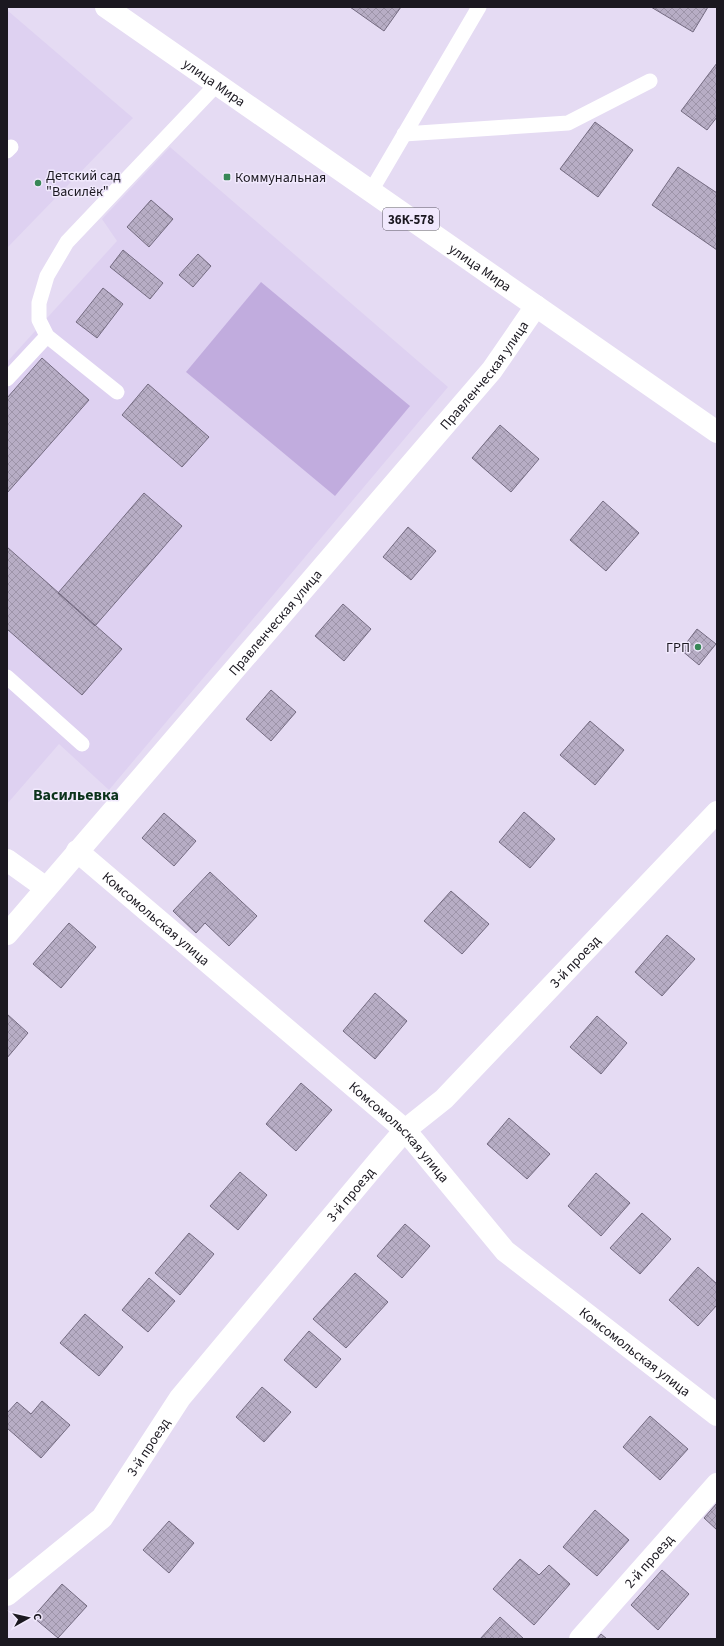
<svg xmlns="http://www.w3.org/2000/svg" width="724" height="1646" viewBox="0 0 724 1646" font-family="'Source Sans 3',sans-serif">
  <defs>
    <pattern id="building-cross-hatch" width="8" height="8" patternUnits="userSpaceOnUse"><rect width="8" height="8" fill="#b7adc5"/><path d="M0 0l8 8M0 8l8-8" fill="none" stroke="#9d94a9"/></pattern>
  </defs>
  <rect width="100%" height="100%" fill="#e5dbf3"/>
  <path fill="#ded1f1" d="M7,10L133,118L7,248Z
    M170,147L448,387L109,790L59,744L7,804V362L117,241L102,219Z"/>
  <path fill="#c1acde" d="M261,282L410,406L335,496L186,372Z"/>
  <path fill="url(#building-cross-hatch)" stroke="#746b81" d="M350,7H401L384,31Z
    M651,7H708L693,32Z
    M717,63V117L707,130L681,111Z
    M595,122L633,150L598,197L560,169Z
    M678,167L717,193V250L652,205Z
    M151,200L173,219L149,247L127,227Z
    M123,250L163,283L150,299L110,267Z
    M198,254L211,266L193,287L179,275Z
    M103,288L123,304L97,338L76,322Z
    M42,358L89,400L7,493V398Z
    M148,384L209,437L182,467L122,415Z
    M500,425L539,459L511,492L472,458Z
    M144,493L182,526L95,626L58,593Z
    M603,501L639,533L606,571L570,540Z
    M408,527L436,551L411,580L383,557Z
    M7,547L122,649L82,695L7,629Z
    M343,604L371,629L344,661L315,636Z
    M697,629L716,644L699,665L681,650Z
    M271,690L296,712L271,741L246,719Z
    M590,721L624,750L595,785L560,755Z
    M524,812L555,839L530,868L499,842Z
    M164,813L196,841L174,866L142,838Z
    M210,872L257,916L229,946L205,923L196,933L173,911Z
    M451,891L489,924L462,954L424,921Z
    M69,923L96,947L61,988L33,964Z
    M667,935L695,959L662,996L635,972Z
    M375,993L407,1021L375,1059L343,1031Z
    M7,1014L28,1033L7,1058Z
    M597,1016L627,1043L601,1074L570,1047Z
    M301,1083L332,1110L296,1151L266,1124Z
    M509,1118L550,1154L527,1179L487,1144Z
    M240,1172L267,1195L238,1230L210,1206Z
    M596,1173L630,1203L601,1236L568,1206Z
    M642,1213L671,1239L640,1274L610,1248Z
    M405,1224L430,1246L402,1278L377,1256Z
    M189,1233L214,1254L180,1295L155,1273Z
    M698,1267L717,1284V1305L698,1326L669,1300Z
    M355,1273L388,1302L346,1348L313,1319Z
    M149,1278L175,1301L148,1332L122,1310Z
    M85,1314L123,1347L99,1376L60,1343Z
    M309,1331L341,1359L316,1388L284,1360Z
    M262,1387L291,1412L264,1442L236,1417Z
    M42,1401L70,1425L41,1458L7,1428V1413L17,1402L31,1414Z
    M650,1416L688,1449L660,1480L623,1447Z
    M717,1503V1530L704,1518Z
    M595,1510L629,1540L597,1576L563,1547Z
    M169,1521L194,1543L169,1573L143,1550Z
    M520,1559L539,1575L549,1565L570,1584L534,1625L493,1589Z
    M662,1570L689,1594L658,1630L631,1605Z
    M62,1584L87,1606L58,1638L33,1617Z
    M500,1617L524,1639H480Z
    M601,1634L607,1639H597Z"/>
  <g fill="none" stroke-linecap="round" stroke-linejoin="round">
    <path stroke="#fff" stroke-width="15" d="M404,134L568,123L650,81
      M7,151L11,147
      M371,191L479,7
      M7,379L47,336
      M117,392L47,336L39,320V303L47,276L67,242L217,84
      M7,677L82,744"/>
    <g stroke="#fff" stroke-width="22">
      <path id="s1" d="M77,851L405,1130L505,1251L717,1415"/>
      <path d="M7,860L46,888"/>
      <path id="s2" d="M7,934L492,370L536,306"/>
      <path id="s3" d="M7,1595L102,1518L180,1398L380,1159L405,1130L444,1099L717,812"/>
      <path id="s4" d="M580,1639L717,1484"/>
    </g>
    <path stroke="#fff" stroke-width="22" id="s5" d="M106,7L717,432"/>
  </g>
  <g fill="#388757" stroke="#f1e9fd" stroke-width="1.5">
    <rect x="223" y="173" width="8" height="8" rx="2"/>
    <circle cx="38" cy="183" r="4"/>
    <circle cx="698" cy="647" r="4"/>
  </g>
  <g text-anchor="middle" stroke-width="3" stroke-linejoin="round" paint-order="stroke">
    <rect fill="#f1e9fd" stroke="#5b5762" stroke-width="1" x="383" y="208" width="56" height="22" rx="3"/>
    <g font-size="13" font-weight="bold" fill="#1b1820">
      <text x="411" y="224">36К-578</text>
    </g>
    <g font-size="14" fill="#1b1820" stroke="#f1e9fd">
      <text dy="5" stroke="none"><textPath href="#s5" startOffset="132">улица Мира</textPath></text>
      <text dy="5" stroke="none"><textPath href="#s5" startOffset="456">улица Мира</textPath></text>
      <text dy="5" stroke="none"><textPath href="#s2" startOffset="735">Правленческая улица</textPath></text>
      <text dy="5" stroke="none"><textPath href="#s2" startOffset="411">Правленческая улица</textPath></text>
      <text dy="5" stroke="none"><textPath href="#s1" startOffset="104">Комсомольская улица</textPath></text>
      <text dy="5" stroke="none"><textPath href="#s3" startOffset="855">3-й проезд</textPath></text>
      <text dy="5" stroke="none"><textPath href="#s1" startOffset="428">Комсомольская улица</textPath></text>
      <text dy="5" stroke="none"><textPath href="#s3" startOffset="531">3-й проезд</textPath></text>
      <text dy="5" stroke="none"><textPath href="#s1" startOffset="752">Комсомольская улица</textPath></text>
      <text dy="5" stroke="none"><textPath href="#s3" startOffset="207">3-й проезд</textPath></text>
      <text dy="5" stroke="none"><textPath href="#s4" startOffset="104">2-й проезд</textPath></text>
    </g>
    <g font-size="14" fill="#1b1820" stroke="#f1e9fd" text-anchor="start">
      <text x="46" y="180">Детский сад<tspan x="46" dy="16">"Василёк"</tspan></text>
      <text x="235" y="182">Коммунальная</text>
      <text x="690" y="652" text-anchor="end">ГРП</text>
    </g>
    <g font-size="16" font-weight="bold" fill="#0c331c" stroke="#f1e9fd">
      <text x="76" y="800">Васильевка</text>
    </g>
  </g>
  <rect width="724" height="1646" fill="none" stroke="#1b1820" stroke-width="16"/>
  <g transform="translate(28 1618) rotate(82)" stroke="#f1e9fd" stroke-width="3" paint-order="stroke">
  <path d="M0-3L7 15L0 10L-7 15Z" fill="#1b1820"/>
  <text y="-6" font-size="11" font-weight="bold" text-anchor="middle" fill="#1b1820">С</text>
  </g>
</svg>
